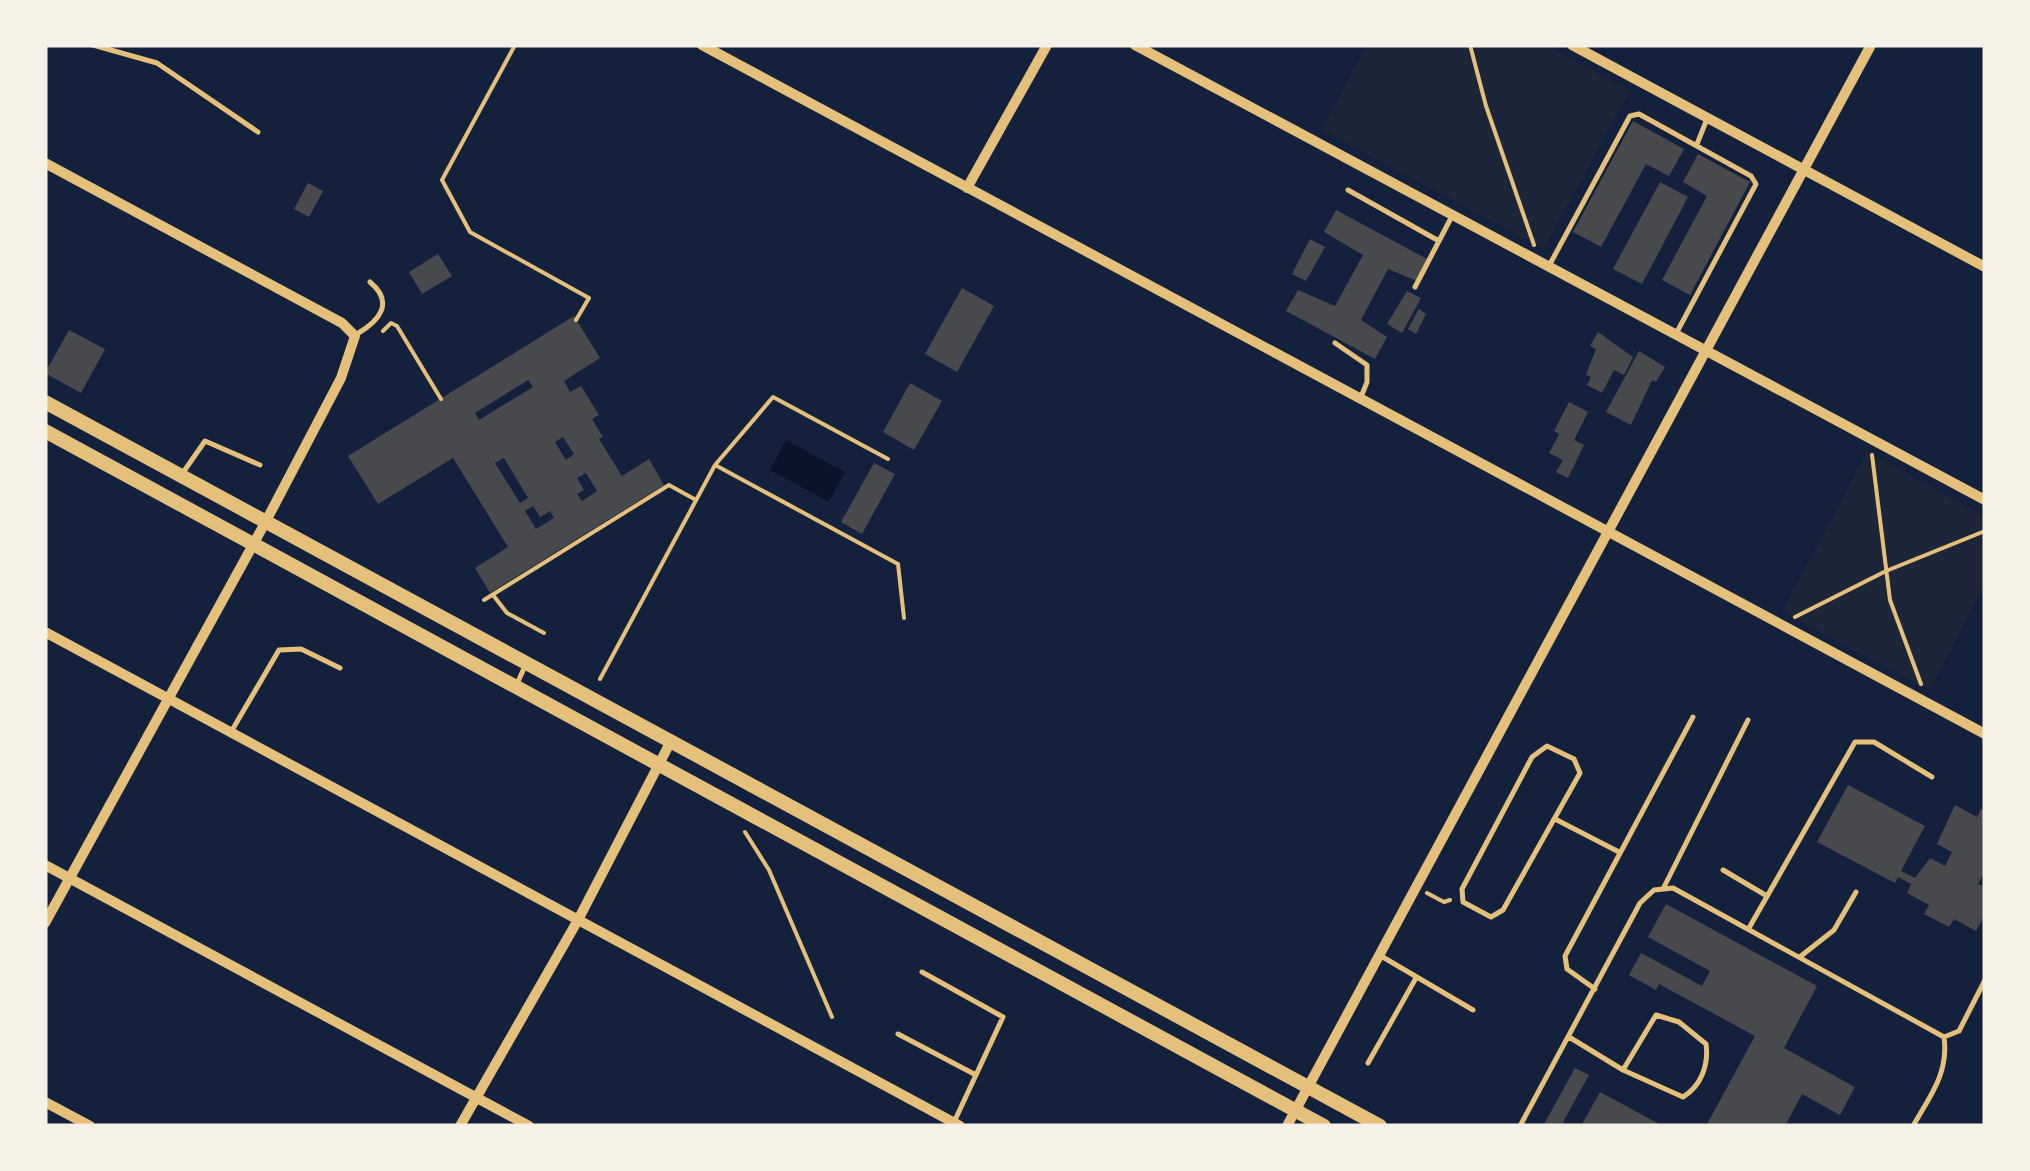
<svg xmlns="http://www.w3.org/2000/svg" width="2030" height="1171" viewBox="0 0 2030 1171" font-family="Cabin,sans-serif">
  <rect width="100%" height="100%" fill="#14213d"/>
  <path fill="#1d2539" d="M1367,45H1545L1630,90L1544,249L1321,130Z
    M1867,452L1985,516V585L1929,690L1782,612Z"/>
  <path fill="#0b132b" d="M786,440L845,472L829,502L770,470Z"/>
  <path fill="#48494c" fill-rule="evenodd" d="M1633,121L1684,149L1669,176L1646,164L1601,247L1573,232Z
    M1698,154L1750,182L1690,295L1662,280L1707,196L1683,182Z
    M1660,182L1688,197L1642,284L1613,269Z
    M308,183L323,191L309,217L294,209Z
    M1336,210L1429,260L1417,281L1388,269L1361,320L1387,337L1375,359L1286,311L1298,290L1335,306L1363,255L1324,232Z
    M1310,239L1325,247L1306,281L1292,274Z
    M438,254L452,276L422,294L409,272Z
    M962,288L994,306L957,372L925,354Z
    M1407,291L1421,298L1402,333L1387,324Z
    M1419,309L1426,314L1416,334L1408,329Z
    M574,316L600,358L564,381L570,392L581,386L599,415L592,419L603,437L599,439L622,476L649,459L664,485L490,593L475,568L508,547L453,458L378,504L348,456ZM528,380L533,387L479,420L475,413ZM563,437L574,454L566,460L555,442ZM504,458L528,498L520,503L495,463ZM586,473L597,491L582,501L577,494L584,490L577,478ZM533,506L540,517L550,511L554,518L536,529L525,511Z
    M69,330L105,349L81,393L45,373Z
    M1598,332L1633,357L1624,375L1614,370L1602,393L1587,385L1591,377L1586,375L1596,349L1590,346Z
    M1639,351L1665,367L1656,382L1652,380L1631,425L1606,412Z
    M910,383L942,401L914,450L883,432Z
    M1569,402L1588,412L1574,440L1584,445L1568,478L1556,472L1563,460L1549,453L1559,434L1554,431Z
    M874,463L895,474L862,534L841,522Z
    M1848,785L1925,826L1901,871L1915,878L1930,858L1945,866L1952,852L1937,844L1955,805L1977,817L1981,809L1985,811V871L1978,884L1985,887V914L1976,931L1954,919L1949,927L1924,914L1929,905L1907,893L1911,884L1898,877L1895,883L1817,842Z
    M1666,904L1817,986L1784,1048L1855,1087L1840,1115L1802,1094L1785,1126H1706L1755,1036L1659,984L1656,990L1629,975L1641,953L1702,986L1710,971L1648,937Z
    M1575,1068L1589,1075L1563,1122L1570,1126H1543Z
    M1600,1092L1663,1126H1581Z"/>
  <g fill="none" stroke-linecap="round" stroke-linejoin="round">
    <path stroke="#e5c07b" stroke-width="4" d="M515,45L442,180L470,232L589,298L576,320
      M1470,45L1486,106L1534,245
      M383,331L391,323L397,326L441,399
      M1872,455L1890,600L1921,684
      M717,466L898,564L904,618
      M493,595L507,613L544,633
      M484,600L669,485L696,500
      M1795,617L1886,571L1985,531
      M600,679L715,465L773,397L888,459
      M745,832L769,870L832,1017
      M1427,893L1444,902L1450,900"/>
    <path stroke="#e5c07b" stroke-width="5" d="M93,45L157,63L258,132
      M1697,144L1707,119
      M1348,190L1439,241L1415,287
      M1439,241L1451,218
      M1550,264L1630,116L1639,114L1751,176L1756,184L1677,332
      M357,334C379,321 395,303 370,282
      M1335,343L1367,365V382L1361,397
      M182,474L205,441L260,465
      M516,686L526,664
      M231,732L279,650L301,649L340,668
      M1547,746L1574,759L1580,773L1503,910L1491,917L1463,902L1462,889L1532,757Z
      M1555,819L1619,852
      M1723,870L1767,896
      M1664,887L1748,720
      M1749,928L1855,742H1874L1932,777
      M1381,956L1473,1010
      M1801,956L1834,930L1856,892
      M922,972L1003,1017L955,1120
      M1595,989L1567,969L1565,956L1693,717
      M898,1034L976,1075
      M1569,1037L1623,1070L1683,1097C1701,1086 1709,1065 1706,1044L1679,1022L1656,1015L1623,1070
      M1368,1063L1416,978
      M1520,1126L1640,903L1654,890L1673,888L1944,1037L1959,1031L1985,980
      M1913,1126C1930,1096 1949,1073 1944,1037"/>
    <path stroke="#e5c07b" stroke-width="10" d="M702,45L1985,734
      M1135,45L1985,500
      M1572,45L1985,267
      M45,163L342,323L355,336L341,378L265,523L45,923
      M967,188L1047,45
      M45,632L960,1126
      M45,865L529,1126
      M45,1102L90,1126
      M460,1126L578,920L671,741
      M1287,1126L1871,45"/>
    <path stroke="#e5c07b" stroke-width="14" d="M45,402L1380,1126
      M45,431L1324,1126"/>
  </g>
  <rect width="2030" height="1171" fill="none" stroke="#f6f1e7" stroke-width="95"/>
</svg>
